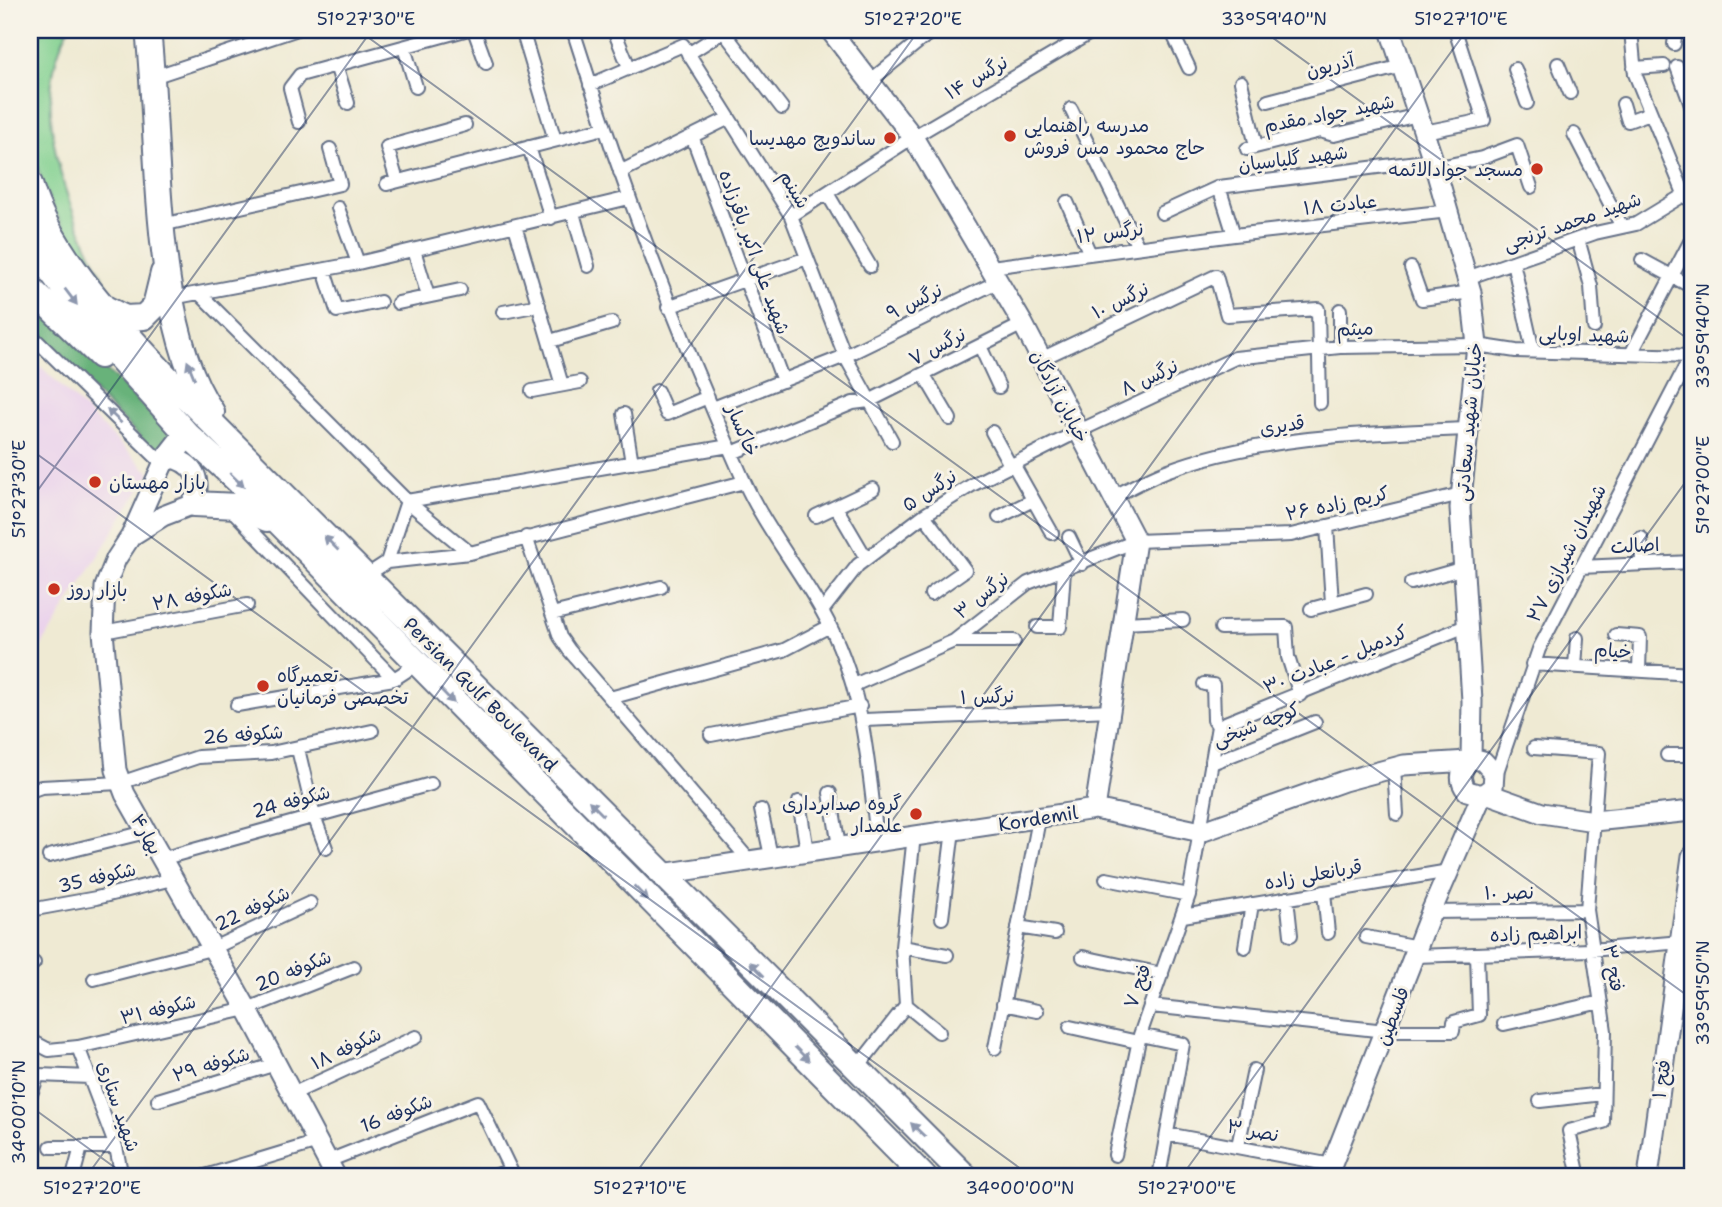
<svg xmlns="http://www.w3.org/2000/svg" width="1722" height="1207" viewBox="0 0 1722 1207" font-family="'Shantell Sans','Playpen Sans Arabic',sans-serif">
  <rect width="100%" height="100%" fill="#f7f3e8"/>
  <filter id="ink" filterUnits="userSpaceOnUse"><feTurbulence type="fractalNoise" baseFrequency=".0143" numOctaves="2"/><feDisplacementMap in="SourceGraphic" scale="14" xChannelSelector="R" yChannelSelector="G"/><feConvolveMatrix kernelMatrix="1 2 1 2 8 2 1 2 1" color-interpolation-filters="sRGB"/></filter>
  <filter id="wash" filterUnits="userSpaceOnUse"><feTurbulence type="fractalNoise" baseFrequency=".00686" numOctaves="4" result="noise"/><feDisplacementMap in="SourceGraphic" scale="28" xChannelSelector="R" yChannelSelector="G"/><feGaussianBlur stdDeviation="1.57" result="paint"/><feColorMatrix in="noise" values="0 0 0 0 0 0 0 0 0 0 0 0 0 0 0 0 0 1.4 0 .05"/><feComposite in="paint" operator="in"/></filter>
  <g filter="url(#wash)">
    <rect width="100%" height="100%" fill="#efead3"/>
    <path fill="#ead1ec" d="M30,356L150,473L30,664Z"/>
    <path fill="#81d08f" stroke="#4e8076" stroke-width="2" d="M41,30H68C22,115 77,235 121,310C48,213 9,156 41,30Z"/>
    <path fill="#68b27a" stroke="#42706c" stroke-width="2" d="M30,294L175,438L160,457L30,329Z"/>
  </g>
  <g filter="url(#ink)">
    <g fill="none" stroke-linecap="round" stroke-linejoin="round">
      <defs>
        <path id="street" d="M474,30L486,63
          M522,30L555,140
          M573,30C621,183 677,332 743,479C764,526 797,566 822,611C863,683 868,759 877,840
          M1171,30L1189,68
          M1631,30L1635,74L1685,196L1689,199
          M723,31L782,108
          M615,33L629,67
          M1674,44L1676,30
          M404,47L416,87
          M688,54L726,30
          M1558,64L1570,93
          M336,65L348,103
          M1677,67L1692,108
          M1634,68L1664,66
          M1515,69L1527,103
          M153,77L295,30
          M870,81L933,30
          M1241,82L1256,146
          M590,85L683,45L791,216L845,356L892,441
          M1268,101L1402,66
          M1623,104L1628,121L1650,113
          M1071,109L1138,247
          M299,122L290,88L300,75L465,30
          M1424,132L1484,120L1455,30
          M1574,134L1622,227
          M692,136L783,381
          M529,147L551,218
          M1247,149L1320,131L1334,135L1418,115
          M1435,168L1482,158L1517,145L1531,187
          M620,172L727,119
          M397,181L387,147L465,125
          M387,184L604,128
          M1219,187L1234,235
          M827,193L870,266
          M1067,202L1090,254
          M338,208L358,263
          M573,213L588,266
          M1162,213L1219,187L1433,160
          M791,216L913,137L1095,30
          M162,225L340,184L330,149
          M515,226L562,385
          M1578,239L1591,286L1594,327
          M414,250L428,296
          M1642,260L1692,287
          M1513,262L1533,351
          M991,267L1234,235L1449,211
          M1411,268L1422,299L1471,292
          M324,270L337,311L380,302
          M1470,277L1595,233L1636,224L1692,190
          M199,293L407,501L470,553
          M172,298L358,263L629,198
          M398,303L460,290
          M668,307L807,258
          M1340,310V347
          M503,312L539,305
          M30,334L163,464
          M550,341L612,323
          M980,346L999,387
          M1631,354L1692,238
          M1041,359L1216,276L1227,315L1318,309L1320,403
          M924,375L950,419
          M532,391L580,382
          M657,391L667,414L708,397
          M713,408L845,356L999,281
          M624,414L632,463
          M992,432L1010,465
          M732,453L853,403L869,401L1023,324
          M1013,464L1052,533
          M1113,497C1130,488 1148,478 1166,471C1260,436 1367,433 1466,429
          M836,507L866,558
          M231,509L394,679
          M924,515L965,570L931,594
          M816,516L873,489
          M999,517L1033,500
          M1327,526L1332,603
          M526,537L560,637L569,650L749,860
          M1069,537L1082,564
          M1641,538L1642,563
          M387,562L407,501L729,446
          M1580,567L1692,562
          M364,577L387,562L470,553L744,482
          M1411,583L1464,568
          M1311,609L1366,594
          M822,611L858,565L924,515L972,485L1079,431L1235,358L1340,347L1477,345L1516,351L1691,356
          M552,614L661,587
          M1124,623L1183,620
          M1037,627H1060L1064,571
          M1221,628L1286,627L1288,657L1300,695
          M103,632L247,605
          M1616,635L1640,637L1639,671
          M954,641H1014
          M1532,664L1692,674
          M1575,667L1577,638
          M854,685L954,641L1028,583L1136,541L1291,535L1461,494
          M610,698L784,650L830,626
          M237,705L394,679L417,664
          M864,720L1111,710
          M1218,726L1466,626
          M711,735L860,706
          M1534,748L1599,753L1587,910L1605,1031L1603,1122L1569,1131L1579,1177
          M298,749L314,816L326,848
          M1667,755H1692
          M1212,763L1315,722
          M1394,768L1397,814
          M1495,778L1539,649L1692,354
          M30,791L41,787L120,783L198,757L271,753L372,731
          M830,793L839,846
          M799,802L807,851
          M761,810L771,856
          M49,856L146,832
          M161,859L431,784
          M1106,879L1189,895
          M1324,892L1328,933
          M1287,898L1291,935
          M30,910L96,898L172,879
          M1431,912L1587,910
          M1183,916L1449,871
          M942,918L953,830
          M1018,927L1055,933
          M1366,937L1418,947
          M902,947L947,955
          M1245,947L1252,904
          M1415,956L1591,950L1692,941
          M1083,957L1162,974
          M30,963H34
          M94,979L211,949L310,903
          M1003,1004L1037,1011
          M906,1005L939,1032
          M1151,1006L1386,1031H1453L1454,1022L1479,1015L1477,954
          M1504,1024L1601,1002
          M1070,1027L1138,1042
          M1140,1035L1183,1044L1159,1177
          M30,1040L49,1050L78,1047L247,1009L354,967
          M78,1047L116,1147L122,1177
          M995,1048L1039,819
          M856,1069L906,1005L902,947L914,835
          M292,1094L416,1037
          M30,1097L38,1075L90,1077
          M158,1100L276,1064
          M1540,1101L1603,1094
          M1167,1134L1332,1165
          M1238,1146L1254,1070
          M51,1147H116
          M1115,1155L1140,1035L1189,895L1218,726L1214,720L1213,685L1204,684
          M328,1161L478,1102L514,1177
          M73,1177L81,1147
          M202,1177L318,1142
          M492,1177L510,1170"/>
        <path id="secondary" d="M830,30L913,137L1023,324L1136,541L1095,809
          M1390,30L1433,160L1471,292L1477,345L1460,508L1472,701L1471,758
          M131,536L163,516L194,504C202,479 195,463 169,457L163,464L131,536L116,559L105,587L103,632L116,770L125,794L247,1009L336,1177
          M1471,758L1483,761L1494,773L1493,787L1482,795L1467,791C1457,779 1462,768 1471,758Z
          M1486,793L1542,813L1594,821L1692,811
          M662,874L1095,809L1201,832L1344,781L1404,765L1468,761
          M1327,1177L1431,912L1482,795
          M1648,1177L1692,856"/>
        <path id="highway" d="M148,30C160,134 151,327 212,412
          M30,184C49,255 129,337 179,390L966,1177
          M30,243L100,337L187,434L239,482L924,1177
          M30,288L100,356
          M107,309L125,318L144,317L155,306L163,273
          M169,457L187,434
          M194,504L238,506L267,519"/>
      </defs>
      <use href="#street" stroke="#657087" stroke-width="16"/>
      <use href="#secondary" stroke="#657087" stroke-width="23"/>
      <use href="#highway" stroke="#657087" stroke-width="28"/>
      <use href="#street" stroke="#fff" stroke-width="12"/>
      <use href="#secondary" stroke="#fff" stroke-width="19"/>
      <use href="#highway" stroke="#fff" stroke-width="24"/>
    </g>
    <defs><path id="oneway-solid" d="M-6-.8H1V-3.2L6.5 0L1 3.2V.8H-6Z" transform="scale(1.75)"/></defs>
    <g fill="#8d97ae">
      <use href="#oneway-solid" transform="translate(71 297) rotate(53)"/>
      <use href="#oneway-solid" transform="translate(191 370) rotate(-112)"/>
      <use href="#oneway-solid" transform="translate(114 416) rotate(-136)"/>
      <use href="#oneway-solid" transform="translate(237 480) rotate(44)"/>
      <use href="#oneway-solid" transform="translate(331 543) rotate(-135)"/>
      <use href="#oneway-solid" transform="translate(447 696) rotate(46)"/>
      <use href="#oneway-solid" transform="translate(596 808) rotate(-135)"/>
      <use href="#oneway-solid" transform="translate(641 893) rotate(45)"/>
      <use href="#oneway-solid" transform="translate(757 969) rotate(-135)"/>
      <use href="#oneway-solid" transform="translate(802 1054) rotate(45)"/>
      <use href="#oneway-solid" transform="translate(918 1130) rotate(-136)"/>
    </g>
  </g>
  <path fill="none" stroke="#1b2f5e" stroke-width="2" stroke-opacity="0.45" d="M358,30L1692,999M1262,30L1692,342M30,449L1032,1177M30,501L372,30M30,1106L128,1177M86,1177L919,30M633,1177L1467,30M1181,1177L1692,473"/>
  <g fill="#c8321e" stroke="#f7f3e8" stroke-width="2.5">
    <circle cx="1010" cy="136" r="7"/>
    <circle cx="890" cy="138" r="7"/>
    <circle cx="1537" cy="169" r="7"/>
    <circle cx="95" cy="482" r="7"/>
    <circle cx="54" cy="589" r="7"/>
    <circle cx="263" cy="686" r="7"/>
    <circle cx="916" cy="814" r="7"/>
  </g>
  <g text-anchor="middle" stroke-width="6" stroke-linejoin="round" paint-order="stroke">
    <g font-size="19" fill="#1b2f5e" stroke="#f7f3e8">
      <text transform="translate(1330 65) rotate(-14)" y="7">آذریون</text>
      <text transform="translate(976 77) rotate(-30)" y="7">نرگس ۱۴</text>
      <text transform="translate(1329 113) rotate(-11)" y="7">شهید جواد مقدم</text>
      <text transform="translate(1293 158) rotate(-7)" y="7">شهید گلیاسیان</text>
      <text transform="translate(795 189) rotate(59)" y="7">شبنم</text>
      <text transform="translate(1340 204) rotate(-6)" y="7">عبادت ۱۸</text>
      <text transform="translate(1572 221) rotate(-19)" y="7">شهید محمد ترنجی</text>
      <text transform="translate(1110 232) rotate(-7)" y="7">نرگس ۱۲</text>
      <text transform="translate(755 252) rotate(70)" y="7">شهید علی اکبر باقرزاده</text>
      <text transform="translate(1120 300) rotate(-26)" y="7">نرگس ۱۰</text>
      <text transform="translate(914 301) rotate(-26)" y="7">نرگس ۹</text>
      <text transform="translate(1355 328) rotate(-2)" y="7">میثم</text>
      <text transform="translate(1584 334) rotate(2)" y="7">شهید اوبایی</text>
      <text transform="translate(937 346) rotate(-27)" y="7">نرگس ۷</text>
      <text transform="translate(1149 377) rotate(-25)" y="7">نرگس ۸</text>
      <text transform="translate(1060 396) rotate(62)" y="7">خیابان آزادگان</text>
      <text transform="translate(1468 422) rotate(-85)" y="7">خیابان شهید سعادتی</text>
      <text transform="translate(1282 425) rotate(-9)" y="7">قدیری</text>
      <text transform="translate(743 430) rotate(67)" y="7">خاکسار</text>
      <text transform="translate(929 490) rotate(-33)" y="7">نرگس ۵</text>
      <text transform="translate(1337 503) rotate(-12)" y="7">کریم زاده ۲۶</text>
      <text transform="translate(1635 545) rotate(-3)" y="7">اصالت</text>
      <text transform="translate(1566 553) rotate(-63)" y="7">شهیدان شیرازی ۲۷</text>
      <text transform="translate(981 595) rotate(-38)" y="7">نرگس ۳</text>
      <text transform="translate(192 596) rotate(-11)" y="7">شکوفه ۲۸</text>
      <text transform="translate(1613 650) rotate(4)" y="7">خیام</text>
      <text transform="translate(1335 659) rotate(-22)" y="7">کردمیل - عبادت ۳۰</text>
      <text transform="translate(481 694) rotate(45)" y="7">Persian Gulf Boulevard</text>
      <text transform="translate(987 696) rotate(-2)" y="7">نرگس ۱</text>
      <text transform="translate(1256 724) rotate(-21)" y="7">کوچه شیخی</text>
      <text transform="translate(243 734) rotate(-4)" y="7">شکوفه 26</text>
      <text transform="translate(291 801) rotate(-15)" y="7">شکوفه 24</text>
      <text transform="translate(1038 818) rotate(-9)" y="7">Kordemil</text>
      <text transform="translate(147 834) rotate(61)" y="7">بهار۴</text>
      <text transform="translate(1313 874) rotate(-10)" y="7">قربانعلی زاده</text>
      <text transform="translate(97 877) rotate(-13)" y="7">شکوفه 35</text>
      <text transform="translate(1509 892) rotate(-1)" y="7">نصر ۱۰</text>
      <text transform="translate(252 908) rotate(-25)" y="7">شکوفه 22</text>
      <text transform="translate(1536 933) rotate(-2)" y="7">ابراهیم زاده</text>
      <text transform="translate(1614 968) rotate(80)" y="7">فتح ۳</text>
      <text transform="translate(293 970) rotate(-22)" y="7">شکوفه 20</text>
      <text transform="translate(1137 986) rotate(-70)" y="7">فتح ۷</text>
      <text transform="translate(158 1009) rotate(-13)" y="7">شکوفه ۳۱</text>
      <text transform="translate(1392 1016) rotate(-69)" y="7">فلسطین</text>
      <text transform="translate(346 1048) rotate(-25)" y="7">شکوفه ۱۸</text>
      <text transform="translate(211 1064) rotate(-17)" y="7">شکوفه ۲۹</text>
      <text transform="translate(1661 1079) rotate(-82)" y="7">فتح ۱</text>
      <text transform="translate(119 1106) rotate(71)" y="7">شهید ستاری</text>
      <text transform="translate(396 1113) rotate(-21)" y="7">شکوفه 16</text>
      <text transform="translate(1253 1130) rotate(11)" y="7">نصر ۳</text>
    </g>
    <g font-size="19" fill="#1b2f5e" stroke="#f7f3e8" text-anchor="start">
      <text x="1024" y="132">مدرسه راهنمایی<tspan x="1024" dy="22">حاج محمود مس فروش</tspan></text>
      <text x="876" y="145" text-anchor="end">ساندویچ مهدیسا</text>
      <text x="1523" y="176" text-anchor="end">مسجد جوادالائمه</text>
      <text x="109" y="489">بازار مهستان</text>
      <text x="68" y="596">بازار روز</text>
      <text x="277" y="682">تعمیرگاه<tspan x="277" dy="22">تخصصی فرمانیان</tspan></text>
      <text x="902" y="810" text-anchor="end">گروه صدابرداری<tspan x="902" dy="22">علمدار</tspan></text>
    </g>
  </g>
  <rect width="1722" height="1207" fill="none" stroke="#f7f3e8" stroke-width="77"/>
  <rect x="38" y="38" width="1646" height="1130" fill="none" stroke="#1b2f5e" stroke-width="2.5"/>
  <g font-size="18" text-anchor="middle" fill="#1b2f5e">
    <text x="366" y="25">51°27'30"E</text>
    <text x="913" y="25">51°27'20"E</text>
    <text x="1274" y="25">33°59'40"N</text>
    <text x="1461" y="25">51°27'10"E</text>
    <text transform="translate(1703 336) rotate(-90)" y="6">33°59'40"N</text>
    <text transform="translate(1703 485) rotate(-90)" y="6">51°27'00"E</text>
    <text transform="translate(19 489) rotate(-90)" y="6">51°27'30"E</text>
    <text transform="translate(1703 993) rotate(-90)" y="6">33°59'50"N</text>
    <text transform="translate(19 1112) rotate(-90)" y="6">34°00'10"N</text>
    <text x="92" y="1194">51°27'20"E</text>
    <text x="640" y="1194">51°27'10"E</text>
    <text x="1020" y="1194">34°00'00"N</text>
    <text x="1187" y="1194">51°27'00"E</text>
  </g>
</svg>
